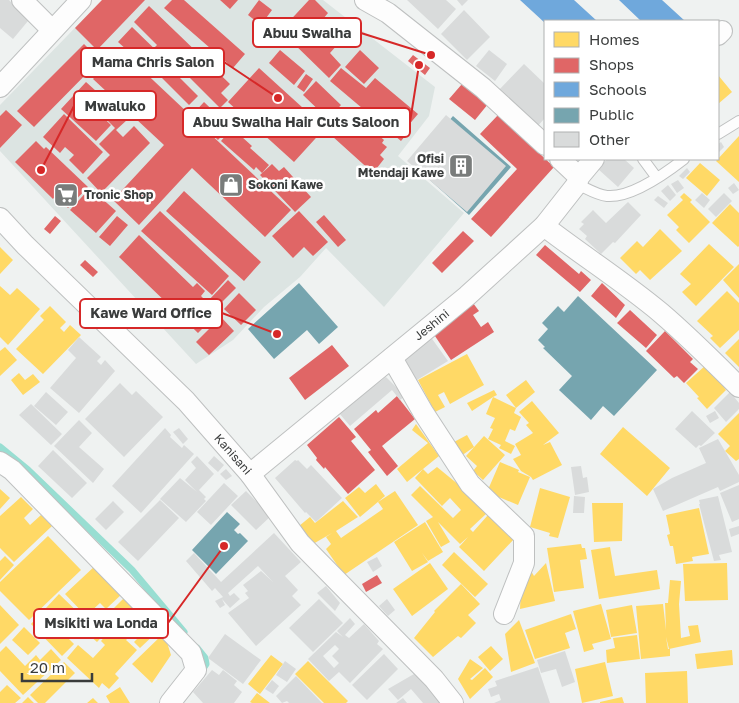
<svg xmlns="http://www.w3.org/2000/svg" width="739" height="703" viewBox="0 0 739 703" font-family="'Golos Text',sans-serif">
  <rect width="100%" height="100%" fill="#eff2f1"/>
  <path fill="#dce4e2" d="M102,0H323L435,87L429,116L398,156L464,213L384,307L326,248L300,277L264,307L233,340L196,364L0,151V105Z"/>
  <path fill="#ffd966" d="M718,75L732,92L718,104Z
    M739,136V182L716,161Z
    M700,163L720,180L707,196L686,178Z
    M684,193L692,200L690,202L710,222L689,243L676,230L679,227L667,215L683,200L680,197Z
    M730,204L739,213V246L738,247L712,223Z
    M660,229L682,251L650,280L640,270L636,274L620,258L637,241L643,247Z
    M709,244L734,267L696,306L682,292L691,284L680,274Z
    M0,247L13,260L0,274Z
    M739,264V298L723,280Z
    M0,286L10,295L17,288L40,309L8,345L0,337Z
    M727,291L739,303V330L720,348L710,338L713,336L697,321Z
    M50,306L66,322L60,328L64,332L70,325L81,335L43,374L16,349L44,320L40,316Z
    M739,339V367L725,353Z
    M5,347L17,360L0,376V351Z
    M467,354L484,385L450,404L444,392L438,395L445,407L435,412L418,380Z
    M706,365L726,390L707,409L697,398L699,397L686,383Z
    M19,373L25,380L33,374L40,382L23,395L11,380Z
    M526,380L535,392L516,408L506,395Z
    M494,390L497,395L493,397L516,408L514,413L521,417L515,431L510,429L505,441L515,446L511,454L499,448L501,445L488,439L493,429L490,428L495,418L486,414L493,397L472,411L467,403Z
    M532,401L559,433L543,445L550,442L562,465L533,480L531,477L521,471L513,459L521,455L515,444L533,433L526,425L529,423L519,412Z
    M739,413V459L736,461L725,451L730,446L718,434Z
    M416,424L439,456L407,482L397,469L428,443L412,430Z
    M623,427L670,468L647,496L600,454Z
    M467,435L474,447L461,456L454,442Z
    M484,436L505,455L483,480L473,471L477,466L466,456Z
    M500,462L519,470L518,472L530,477L518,505L487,492Z
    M437,467L476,499L487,513L470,529L473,532L488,515L514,539L484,571L459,547L468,537L460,544L438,522L450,542L441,547L426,521L433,517L411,495L420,486L453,518L461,510L450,498L442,506L415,478L423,469L428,474Z
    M376,484L385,496L360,517L345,498L359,487L365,493Z
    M540,488L570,497L558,538L549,536L550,533L530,527Z
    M0,489L10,498L0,509Z
    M395,491L418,525L344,575L326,549L331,544L326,537L332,533L313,544L299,526L310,517L315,523L343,501L358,517L336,531L341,538L383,509L378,502Z
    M21,497L33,509L24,518L30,525L41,515L52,526L14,562L0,548V516Z
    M592,503H623L622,541L594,542Z
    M699,508L709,554L692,557L693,561L676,564L673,546H670L667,535L670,534L666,515Z
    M425,522L443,552L428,561L422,553L428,562L412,571L394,542Z
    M48,536L81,570L29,620L0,591V582Z
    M581,544L582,548H585L587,559L580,560L584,588L554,592L547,548Z
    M610,547L615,576L657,570L660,589L599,599L591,550Z
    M454,552L488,584L475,597L442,565Z
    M5,556L14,565L0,580V561Z
    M430,563L448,589L412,616L393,589Z
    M546,563L555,601L520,609L521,586L531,571L534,576Z
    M727,563L728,600L685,601L683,564Z
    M96,565L123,593L106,609L100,603L86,616L65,594Z
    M670,580L681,581L679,604L681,638L690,636L688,626L698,625L701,642L669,649L666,637L668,649H670V656L641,659L636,606L663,604L666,630L665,603H668Z
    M461,584L480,604L468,615L476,623L461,638L458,636L433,657L414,638L435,612L434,611Z
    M59,594L87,621L74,634L46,608Z
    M125,597L158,631L140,648L134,642L138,638L119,619L97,642L88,634Z
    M601,604L611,639L592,644L594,649L584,652L573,611Z
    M0,605L19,625L0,644Z
    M632,605L637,633L611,637L606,610Z
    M42,612L74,644L62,656L31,624Z
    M571,614L576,629L565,633L570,648L535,659L525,630Z
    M519,620L535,663L511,672L505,634Z
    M117,622L131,635L126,640L137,650L115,674L119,678L109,689L102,683L99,688L67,658L78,645L93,658L105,645L101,641Z
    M24,627L40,643L28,655L12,640Z
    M164,633L171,655L152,683L132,664Z
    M637,635L640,659L607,663L606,650L615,648L613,638Z
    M6,646L25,666L36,655L40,660L51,649L61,660L23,695L0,671V652Z
    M491,646L503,659L490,671L478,657Z
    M732,650L733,665L697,669L695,654Z
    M271,655L283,664L260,694L248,684Z
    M470,659L483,668L470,679L472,680L485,668L493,677L470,699L458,679Z
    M308,661L348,701L346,703H324L295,674Z
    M64,662L75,673L45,703H38L30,695Z
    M605,662L613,696L582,703L575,669Z
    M687,671L688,703H646L645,673Z
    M7,685L21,698L15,703H0V692Z
    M120,687L130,703H110L106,696Z
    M257,693L270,703H252L250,702Z
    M28,697L34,703H22Z
    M622,697L624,703H600V702Z
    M93,698L98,703H87Z"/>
  <path fill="#e06666" d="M102,0H145L97,50L75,28Z
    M172,0H184L245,54L233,68L164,8Z
    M220,0H238L230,9Z
    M259,0L272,10L261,25L248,15Z
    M309,0H315L328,13L318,25L338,44L330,53L341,65L329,78L289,39L291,36L283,28Z
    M149,6L230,84L221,93L228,100L220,108L186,74L192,68L189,65L182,72L155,47L157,45L134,22Z
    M132,27L163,57L150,71L132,55L134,52L129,47L127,50L118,42Z
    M84,44L100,60L34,127L17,111Z
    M120,49L291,210L265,237L192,168L139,225L113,200L164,145L93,79Z
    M280,50L305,71L294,85L269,63Z
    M360,50L379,68L364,84L345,67Z
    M413,55L430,68L425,75L408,61Z
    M167,65L198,96L189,105L158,74Z
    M259,68L325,128L294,162L228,102Z
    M341,68L366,88L375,78L418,114L407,127L410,130L401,141L330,81Z
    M306,74L313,79L304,92L297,87Z
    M316,81L341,105L328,119L303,95Z
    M86,82L96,91L86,101L111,125L96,141L61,109Z
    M462,84L474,94L479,90L488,104L475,120L449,99Z
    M100,94L127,120L116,130L123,137L134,126L150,143L101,193L87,178L110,155L99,144L115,128L91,104Z
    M204,102L230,127L218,140L192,115Z
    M348,108L384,140L382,143L387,147L380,155L384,159L373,173L332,136L341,127L335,122Z
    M6,110L22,125L0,148V116Z
    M64,114L103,152L83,174L69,160L74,155L65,147L60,153L43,137Z
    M498,115L554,167L491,237L471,219L517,169L480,134Z
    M232,128L252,146L250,148L269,165L262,173L256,167L254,170L221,141Z
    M36,141L44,149L46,147L88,187L68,208L56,195L53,199L15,162Z
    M272,164L279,171L284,167L311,197L295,212L260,175Z
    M90,188L116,211L96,233L70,210Z
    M184,191L261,262L244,281L166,211Z
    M160,211L229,276L212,295L141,231Z
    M299,211L328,242L313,256L304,247L293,258L272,236Z
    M324,215L346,240L338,247L316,222Z
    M55,216L61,221L50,234L44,229Z
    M117,216L128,225L110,246L99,237Z
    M463,231L474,241L442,273L432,263Z
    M139,235L193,287L197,283L205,291L201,296L207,302L228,280L236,288L219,305L223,308L198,333L119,257Z
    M545,245L579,274L581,271L591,280L580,292L536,255Z
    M85,260L98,272L93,277L80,265Z
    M602,283L625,305L616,318L591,296Z
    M239,293L256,310L241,325L224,309Z
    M473,303L479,311L473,315L481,327L488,322L494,332L451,360L431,330Z
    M630,310L657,335L646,348L617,323Z
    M221,317L234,331L209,355L196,342Z
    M665,331L693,359L690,362L698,369L684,383L677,376L674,378L646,351Z
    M332,345L349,366L305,400L289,378Z
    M397,396L415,419L382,446L398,466L387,476L368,452L371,450L354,429L376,410L378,413Z
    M339,417L356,437L351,441L375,470L348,494L325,467L324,469L316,460L317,458L307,445Z
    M377,575L382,583L366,592L362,584Z"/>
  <path fill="#6fa8dc" d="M520,0H574L597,21H545V23Z
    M619,0H662L685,21H641Z"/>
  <path fill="#76a5af" d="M453,116L511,167L469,215L412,164Z
    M299,283L338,327L319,344L307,330L274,359L248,329Z
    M578,296L657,370L614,416L603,406L591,420L559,390L572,376L543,348L545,347L538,340L548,329L542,323L558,306L564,312Z
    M227,512L240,524L234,530L238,534L240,533L248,541L216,574L192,550Z"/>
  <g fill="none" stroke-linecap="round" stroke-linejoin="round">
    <path stroke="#98ded2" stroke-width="7" d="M0,447L28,470L132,570L184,632
      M197,648L205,658L206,664L200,673"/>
  </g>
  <path fill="#d9dbdb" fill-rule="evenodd" d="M0,0H9L28,21L13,39L0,28Z
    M407,0H446L456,9L438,29Z
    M457,0H468L462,6Z
    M464,10L490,37L467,60L441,34Z
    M489,50L507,64L495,81L476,66Z
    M524,64L545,84V118L535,129L497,92Z
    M446,115L506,166L467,212L407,161Z
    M721,142L724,147L718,153V144Z
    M607,159H624L634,168L618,187L598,169Z
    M687,168L690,172L683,179L679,176Z
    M678,180L684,188L677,193L671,184Z
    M734,183L739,190L733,194L728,188Z
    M668,185L676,195L670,201L661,191Z
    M702,193L710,200L704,208L695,200Z
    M724,193L732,201L716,217L708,209Z
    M658,196L668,203L664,208L654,200Z
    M628,202L641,215L615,243L613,242L601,254L585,239L587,236L579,229L584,224L581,222L593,210L606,223Z
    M430,336L448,361L417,380L403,356Z
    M79,337L101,357L97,361L101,365L105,360L115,371L79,413L50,388L76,358L68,350Z
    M386,377L405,396L400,400L392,390L350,426L339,413Z
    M120,383L132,395L136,391L163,417L124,457L85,419Z
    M46,392L68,412L56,425L34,406Z
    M730,392L739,403V409L726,422L714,408Z
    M31,404L62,434L51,445L19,415Z
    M692,411L715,433L701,446L699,445L696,448L675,429Z
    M715,411L719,418L710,423L706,416Z
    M79,420L92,433L79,447L104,469L93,483L54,446Z
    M165,428L171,435L170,437L182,448L184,445L194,454L141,513L112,486Z
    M179,428L188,439L183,444L173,432Z
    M718,439L739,475V482L720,491L718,487L663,511L653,489L672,478L706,463L699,448Z
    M53,450L87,483L72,498L38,466Z
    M197,456L214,474L199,490L206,497L204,499L206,501L186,522L160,499L180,478L197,492L185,480L196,468L191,462Z
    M214,456L224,465L218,472L208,463Z
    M295,460L297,461L298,460L307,469L311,465L342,498L316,522L306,512L305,513L275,478Z
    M581,466L583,478L587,477L589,492L575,495L571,467Z
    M226,469L232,476L226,480L220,474Z
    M224,483L238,496L211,525L197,512Z
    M739,485V519L732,522L720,493Z
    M246,491L271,516L256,530L231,505Z
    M574,496L585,497L584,513H573Z
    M718,496L732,552L719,555L721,560L714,561L699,504H700L699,500Z
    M160,500L179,518L138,561L118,542Z
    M113,501L124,512L106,530L95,519Z
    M739,526V534L731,537L729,529Z
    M274,533L301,562L285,576L298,590L292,596L301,605L256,646L228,613L249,598L245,593L248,591L243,585L261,571L273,582L258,566L228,593L230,596L234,593L240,599L230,608L222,599L225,605L220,608L215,601L223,597L215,588L212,591L186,561L194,553L221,582Z
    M377,557L382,566L373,572L367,562Z
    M326,586L340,603L335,611L317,593Z
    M319,599L343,623L313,652L289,628Z
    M387,599L395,610L388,616L379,606Z
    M350,618L355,624L345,635L349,638L364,624L379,641L377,644L383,649L350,683L339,672L329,681L308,659L336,632L343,637L337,631ZM335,645L339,649L332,656L339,663L334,668L323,656Z
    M225,634L261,660L243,684L208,658Z
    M565,651L575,682L562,687L556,669L541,673L537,660Z
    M384,654L398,669L367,700L352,685Z
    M285,661L296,669L287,682L276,675Z
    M538,667L550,703H494L501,700L499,694L491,697L488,689L497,686L495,681Z
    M212,670L219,675L223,670L237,681L234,685L242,692L234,703H203L193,692Z
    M414,674L432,688L444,699L440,703H423L411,689L398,700L388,689Z
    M296,676L322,703H289L287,701L282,703L276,696Z
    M272,680L279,686L273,694L265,689Z
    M403,698L407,703H396Z"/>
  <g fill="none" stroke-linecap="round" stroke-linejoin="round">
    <defs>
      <path id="lane" d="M718,134L739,121
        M643,159L657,178
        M577,184C586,188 597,195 607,196C632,198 666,173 684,159"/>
      <g id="street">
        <path d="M22,0L52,30"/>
        <path d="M365,0L388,13L483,88L545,145"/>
        <path d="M718,35L722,31"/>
        <path d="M0,87L81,0"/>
        <path d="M560,159L579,177"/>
        <path id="s1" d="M0,218L25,245L186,401L250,474L300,543L434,679L453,703"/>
        <path d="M544,226C583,256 624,282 661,313C688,336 714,362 739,387"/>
        <path d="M392,358L423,412L470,484L524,536V563L504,614"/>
        <path d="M0,462L12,470L191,653L196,670L170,703"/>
        <path id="s2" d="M250,474L467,296L544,226L577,184L579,177L594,159"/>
      </g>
    </defs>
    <use href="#lane" stroke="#bec0c0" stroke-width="12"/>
    <use href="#street" stroke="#bec0c0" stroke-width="22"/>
    <use href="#lane" stroke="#fdfdfd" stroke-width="10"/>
    <use href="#street" stroke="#fdfdfd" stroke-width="20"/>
  </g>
  <defs>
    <symbol id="building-square" viewBox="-11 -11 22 22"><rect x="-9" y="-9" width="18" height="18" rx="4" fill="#797c7b" stroke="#fff"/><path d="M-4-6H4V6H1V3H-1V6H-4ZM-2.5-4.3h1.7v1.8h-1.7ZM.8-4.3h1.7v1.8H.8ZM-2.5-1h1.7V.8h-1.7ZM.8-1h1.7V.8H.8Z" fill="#fff"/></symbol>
    <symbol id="shop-square" viewBox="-11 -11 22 22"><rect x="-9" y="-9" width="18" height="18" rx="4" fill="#797c7b" stroke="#fff"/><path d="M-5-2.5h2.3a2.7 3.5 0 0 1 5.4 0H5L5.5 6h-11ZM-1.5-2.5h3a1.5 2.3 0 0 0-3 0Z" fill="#fff"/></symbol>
    <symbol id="supermarket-square" viewBox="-11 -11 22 22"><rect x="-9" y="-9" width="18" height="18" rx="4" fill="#797c7b" stroke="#fff"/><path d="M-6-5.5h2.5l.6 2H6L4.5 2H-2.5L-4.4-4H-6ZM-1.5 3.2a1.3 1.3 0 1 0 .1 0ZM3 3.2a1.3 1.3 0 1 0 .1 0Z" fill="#fff"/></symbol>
  </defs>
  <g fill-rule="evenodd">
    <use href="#building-square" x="447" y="152" width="28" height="28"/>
    <use href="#shop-square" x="217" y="171" width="28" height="28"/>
    <use href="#supermarket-square" x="52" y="181" width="28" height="28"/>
  </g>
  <g text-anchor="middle" stroke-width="5" stroke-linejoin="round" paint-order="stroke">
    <g font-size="12" font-weight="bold" fill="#3a3c3c" stroke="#fff" text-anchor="start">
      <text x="444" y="163" text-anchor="end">Ofisi<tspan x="444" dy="14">Mtendaji Kawe</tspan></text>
      <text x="248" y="189">Sokoni Kawe</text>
      <text x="84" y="199">Tronic Shop</text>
    </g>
    <g font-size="12" fill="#3a3c3c" stroke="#fff">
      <text dy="4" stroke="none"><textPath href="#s2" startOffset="235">Jeshini</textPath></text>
      <text dy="4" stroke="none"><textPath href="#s1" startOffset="332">Kanisani</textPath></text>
    </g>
  </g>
  <path fill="none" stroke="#d62828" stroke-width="2" d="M431 55L361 33M278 98L224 62M41 170L74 106M419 65L410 122M277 334L222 313M224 546L168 623"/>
  <g fill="#d62828" stroke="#fff" stroke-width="2">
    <circle cx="431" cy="55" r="5"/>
    <circle cx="278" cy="98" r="5"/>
    <circle cx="41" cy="170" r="5"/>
    <circle cx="419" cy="65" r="5"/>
    <circle cx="277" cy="334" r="5"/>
    <circle cx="224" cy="546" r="5"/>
  </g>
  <g fill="#fff" stroke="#d62828" stroke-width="2">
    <rect x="253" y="18" width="108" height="29" rx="5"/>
    <rect x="81" y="48" width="143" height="29" rx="5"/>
    <rect x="74" y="91" width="82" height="29" rx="5"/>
    <rect x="183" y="108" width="227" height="29" rx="5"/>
    <rect x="80" y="299" width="142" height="29" rx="5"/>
    <rect x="34" y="609" width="134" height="29" rx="5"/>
  </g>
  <g font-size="14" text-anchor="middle" font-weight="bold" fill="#3a3c3c">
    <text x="307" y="38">Abuu Swalha</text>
    <text x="153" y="67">Mama Chris Salon</text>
    <text x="115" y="111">Mwaluko</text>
    <text x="296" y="127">Abuu Swalha Hair Cuts Saloon</text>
    <text x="151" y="318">Kawe Ward Office</text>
    <text x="101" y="628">Msikiti wa Londa</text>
  </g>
  <rect x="544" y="20" width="175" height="140" fill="#ffffff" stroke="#b0b1b1"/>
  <rect x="554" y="32" width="25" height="15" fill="#ffd966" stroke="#b0b1b1"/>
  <text x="589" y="45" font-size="15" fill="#3a3c3c">Homes</text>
  <rect x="554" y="58" width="25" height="15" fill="#e06666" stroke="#b0b1b1"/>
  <text x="589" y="70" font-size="15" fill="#3a3c3c">Shops</text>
  <rect x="554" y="82" width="25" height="15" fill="#6fa8dc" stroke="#b0b1b1"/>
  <text x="589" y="95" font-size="15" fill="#3a3c3c">Schools</text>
  <rect x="554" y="108" width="25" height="15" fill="#76a5af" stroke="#b0b1b1"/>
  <text x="589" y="120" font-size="15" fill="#3a3c3c">Public</text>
  <rect x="554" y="132" width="25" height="15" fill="#d9dbdb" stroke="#b0b1b1"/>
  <text x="589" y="145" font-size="15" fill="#3a3c3c">Other</text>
  <path d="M22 673v8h70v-8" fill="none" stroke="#3a3c3c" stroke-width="2.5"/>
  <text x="30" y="673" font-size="15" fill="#3a3c3c" stroke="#ffffff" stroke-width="4" paint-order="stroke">20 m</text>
</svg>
